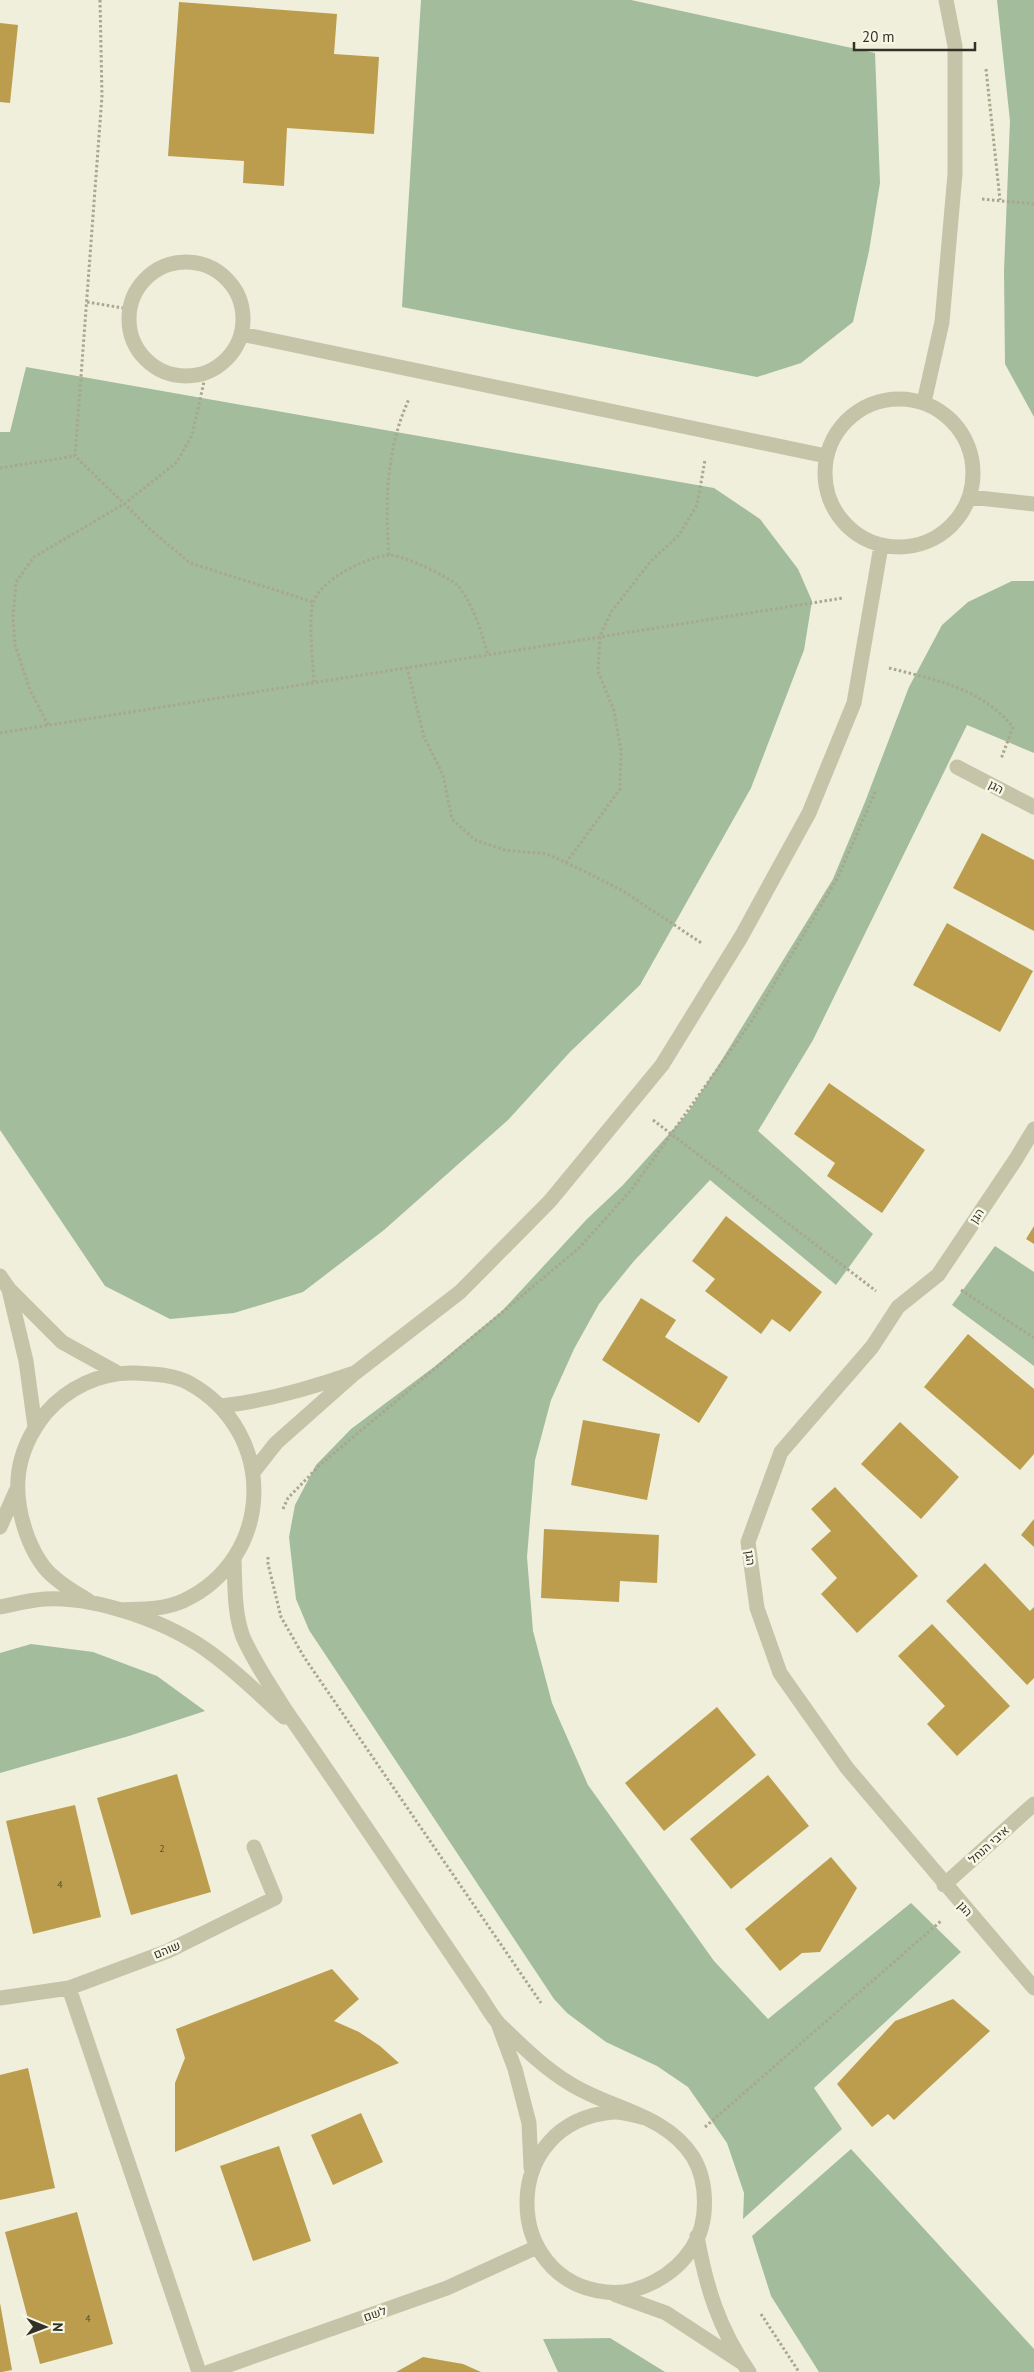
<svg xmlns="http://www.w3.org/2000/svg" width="1034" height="2372" viewBox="0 0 1034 2372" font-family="'PT Sans',Heebo,sans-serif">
  <rect width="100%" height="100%" fill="#efefdb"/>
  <path fill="#a2bc9c" d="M421,0H631L875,53L880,183L869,251L853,322L801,363L757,377L402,307Z
    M997,0H1034V417L1005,364L1004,271L1010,121Z
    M26,367L714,488L760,519L798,569L812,601L804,650L751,788L640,985L570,1052L508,1120L384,1230L303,1292L234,1313L170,1319L105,1286L0,1130V432H10Z
    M1012,581H1034V753L967,725L813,1040L758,1131L873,1234L836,1285L710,1180L634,1261L599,1304L574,1349L551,1400L535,1460L527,1557L533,1631L552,1703L588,1785L714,1961L768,2019L911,1903L961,1952L814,2088L842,2129L743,2219L744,2193L727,2143L688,2087L657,2066L606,2042L567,2013L554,1999L309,1630L296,1599L289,1537L295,1505L316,1465L351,1429L434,1367L502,1311L587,1219L623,1185L687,1114L723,1058L833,879L865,802L909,687L942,625L968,602Z
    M995,1246L1034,1272V1366L952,1305Z
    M31,1644L93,1652L157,1676L205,1711L129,1736L0,1773V1653Z
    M851,2149L1034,2349V2372H819L771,2296L752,2236Z
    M610,2338L665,2372H558L543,2339Z"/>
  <path fill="#bb9d4d" d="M179,2L337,14L334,54L379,57L374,134L287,128L284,186L243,183L244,161L168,156Z
    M0,23L18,25L10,103L0,102Z
    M982,833L1034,860V931L953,888Z
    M947,923L1033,971L1000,1032L913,985Z
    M829,1083L925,1150L882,1213L827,1176L835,1163L794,1134Z
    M726,1216L822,1292L790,1332L772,1319L761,1334L705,1291L715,1279L692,1261Z
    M1034,1226V1244L1026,1239Z
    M641,1298L676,1320L665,1337L728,1377L699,1423L602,1360Z
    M968,1334L1034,1389V1454L1020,1470L924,1387Z
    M583,1420L660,1434L647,1500L571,1485Z
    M900,1422L959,1477L921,1519L861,1464Z
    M835,1487L918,1576L857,1633L821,1594L837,1578L811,1549L831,1531L811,1509Z
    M1034,1519V1547L1021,1535Z
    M544,1529L659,1535L657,1583L620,1581L619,1602L541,1598Z
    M985,1563L1030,1611L1034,1607V1678L1027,1685L946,1601Z
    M932,1624L1010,1706L957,1756L927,1724L945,1706L898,1656Z
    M717,1707L756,1755L664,1831L625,1783Z
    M177,1774L211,1892L131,1915L97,1798Z
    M768,1775L809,1826L731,1889L690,1839Z
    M75,1805L101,1917L33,1934L6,1821Z
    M831,1857L857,1888L820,1952L802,1953L780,1971L745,1929Z
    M332,1969L359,1999L334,2021L359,2032L380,2046L399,2063L175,2152V2083L185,2058L176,2029Z
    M953,1999L990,2031L894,2120L888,2114L872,2127L837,2084L895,2021Z
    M28,2068L55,2188L0,2200V2075Z
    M361,2113L383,2162L333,2185L311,2135Z
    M279,2146L311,2241L253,2261L220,2166Z
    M77,2212L113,2344L40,2364L5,2232Z
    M0,2303L12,2370L2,2372H0Z
    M423,2357L463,2364L481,2372H396Z"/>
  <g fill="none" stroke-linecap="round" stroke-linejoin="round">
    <path stroke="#a9a78c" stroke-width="3" stroke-dasharray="2.5 2.5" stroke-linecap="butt" d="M100,0L102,96L75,456L151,530L190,563L313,602
      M986,69L1000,200
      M982,199L1034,204
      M87,302L129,309
      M0,468L75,456
      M389,555C385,502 386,449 409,399
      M407,667L424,737L443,775L452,819L475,840L505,850L547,854L586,872L623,891L703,944
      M889,668C936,680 981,688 1013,727L1001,759
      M314,682C313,663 308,620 313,603C321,579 365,558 388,555C401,554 447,576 457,585C472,600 482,635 488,654
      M48,725L30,690L15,645L13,617L16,582L34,557L124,504L177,462L192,435L206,373
      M0,733L843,598
      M566,863L620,789L621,751L614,711L598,671L600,636L611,612L651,561L679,535L697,505L705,460
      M653,1120L876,1291
      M961,1290L1034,1338
      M283,1509L288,1498L321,1464L579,1248L632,1189L753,1019L838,877L876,790
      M268,1557V1564L281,1617L304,1657L541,2003
      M705,2127L941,1921
      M761,2314L799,2372"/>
    <path stroke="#c6c4a8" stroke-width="15" d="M129 319a57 57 0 1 1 114 0a57 57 0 1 1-114 0Z
      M241,334L826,456
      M825 473a74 74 0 1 1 148 0a74 74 0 1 1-148 0Z
      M924,402L942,322L955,174V46L946,0
      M970,497L1034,504
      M957,767L1034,807
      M1034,1129L1016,1159L938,1275L898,1307L872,1347L781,1452L748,1542L757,1608L780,1673L847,1768L1034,1988
      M0,1276L9,1289L62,1342L116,1372
      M9,1290L26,1361L35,1427
      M221,1406C266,1401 308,1389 351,1374
      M254,1471L276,1443L355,1373L460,1292L550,1201L662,1065L741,937L809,813L854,703L881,546
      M0,1527L16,1491
      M234,1559C235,1585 234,1613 243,1637C254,1662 270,1685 284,1708C335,1781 384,1854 433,1927C448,1949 463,1971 477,1992C485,2003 491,2016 500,2025C521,2045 544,2068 569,2083C609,2109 665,2113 693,2157C708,2182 709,2223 692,2248C675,2275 638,2296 606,2292C501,2281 498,2122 613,2112C623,2111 636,2116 646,2118
      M89,1601C78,1594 65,1587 55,1578C42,1568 34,1553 28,1538C11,1493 14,1453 45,1414C67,1388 100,1372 134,1373C153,1374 172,1374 189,1383C278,1432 275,1558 183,1601C163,1610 141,1609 120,1610
      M0,1607C15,1604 30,1600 45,1599C97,1596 171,1623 212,1654C238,1673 261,1696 284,1717
      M944,1885L1034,1804
      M69,1988L199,2372
      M0,1998L69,1988L168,1951L275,1898L254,1847
      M499,2026L515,2069L529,2123L531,2168
      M697,2236C706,2287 719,2329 749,2372
      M616,2295L666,2313L741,2362
      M209,2372L447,2288L537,2247"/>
  </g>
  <g text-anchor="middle" stroke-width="5" stroke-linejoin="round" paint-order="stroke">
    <g font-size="10" fill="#554c30">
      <text x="162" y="1852">2</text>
      <text x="60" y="1888">4</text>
      <text x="88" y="2322">4</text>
    </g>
    <g font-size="12" fill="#333127" stroke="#f7f7e6">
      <text transform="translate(996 787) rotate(28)" y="4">הגן</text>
      <text transform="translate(977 1216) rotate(-56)" y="4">הגן</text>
      <text transform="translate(750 1558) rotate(82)" y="4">הגן</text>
      <text transform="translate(989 1845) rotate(-42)" y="4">איבי הנחל</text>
      <text transform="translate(965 1909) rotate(49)" y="4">הגן</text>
      <text transform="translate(167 1950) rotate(-23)" y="4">שוהם</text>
      <text transform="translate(375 2314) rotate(-19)" y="4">לשם</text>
    </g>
  </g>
  <g transform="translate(45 2327) rotate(91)" stroke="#f7f7e6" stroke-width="4" paint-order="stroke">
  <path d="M0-4L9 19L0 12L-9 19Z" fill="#333127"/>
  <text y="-8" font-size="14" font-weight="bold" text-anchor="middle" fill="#333127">N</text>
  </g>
  <path d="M854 42v8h121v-8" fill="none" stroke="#333127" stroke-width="2.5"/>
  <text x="862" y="42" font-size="15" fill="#333127" stroke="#f7f7e6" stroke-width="4" paint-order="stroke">20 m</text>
</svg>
